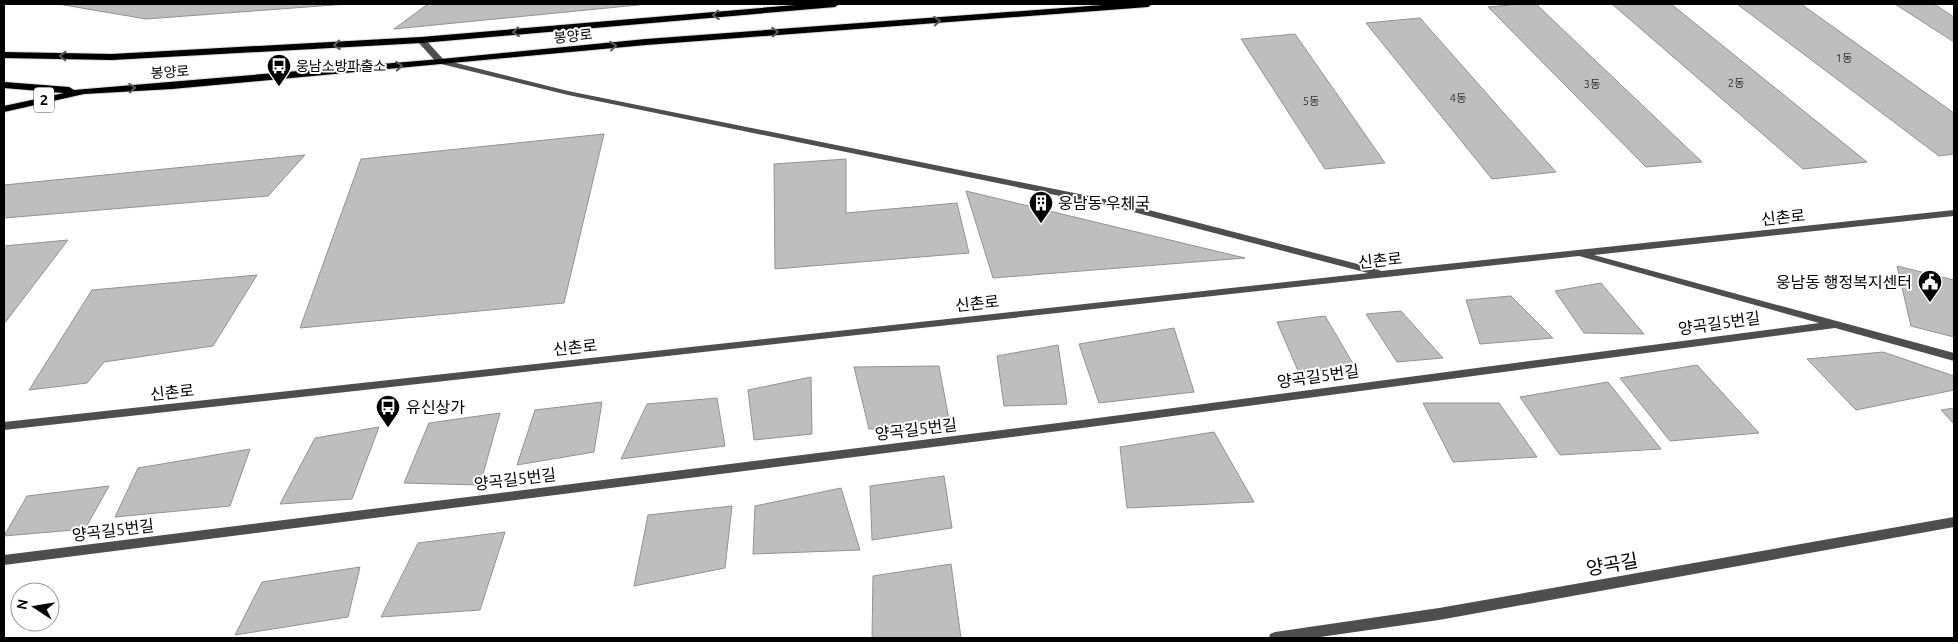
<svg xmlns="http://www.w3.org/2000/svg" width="1958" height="642" viewBox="0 0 1958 642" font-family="Ubuntu,'Noto Sans KR',sans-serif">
  <rect width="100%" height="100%" fill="#fff"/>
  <path fill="#bebebe" stroke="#929292" d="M58,4H347L146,19Z
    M428,4H648L394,29Z
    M1522,4H1536L1702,162L1646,167L1488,7Z
    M1612,4H1671L1867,162L1803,169Z
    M1737,4H1801L1954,113V154L1939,156Z
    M1895,4H1934L1954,17V42Z
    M1420,18L1556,172L1492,179L1366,23Z
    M1295,34L1385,163L1325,169L1241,39Z
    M604,134L564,303L300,328L361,159Z
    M305,155L268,196L4,218V185Z
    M846,159V213L957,203L969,253L775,269L774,164Z
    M966,191L1245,258L993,278Z
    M68,240L4,324V246Z
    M1897,266L1954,280V337L1911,326Z
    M257,275L213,346L104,362L87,383L29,390L92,290Z
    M1601,283L1644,334L1584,333L1555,291Z
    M1511,296L1553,338L1480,344L1466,300Z
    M1401,311L1443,358L1397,362L1366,314Z
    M1325,316L1355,367L1299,373L1277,322Z
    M1174,328L1194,392L1099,403L1079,344Z
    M1058,345L1067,404L1004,406L997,356Z
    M1883,352L1954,376V390L1856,410L1807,359Z
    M1697,365L1759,433L1670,441L1620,378Z
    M939,366L950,425L869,429L854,367Z
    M811,377L812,434L754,440L748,390Z
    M1608,382L1661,449L1560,455L1520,397Z
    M717,398L725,446L621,459L647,404Z
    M602,402L594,452L517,465L535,410Z
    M1423,403H1499L1537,457L1453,462Z
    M1954,408V424L1941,410Z
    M500,413L480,485L404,483L429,423Z
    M379,427L352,499L280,504L315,438Z
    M1214,432L1254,502L1127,508L1120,447Z
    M250,449L230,506L115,517L138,468Z
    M944,476L952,528L872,540L870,486Z
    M109,486L85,529L4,536L27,496Z
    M841,488L860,550L753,554L755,506Z
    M732,506L725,568L634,586L648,515Z
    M505,532L480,610L381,617L418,543Z
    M951,564L961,638H872L873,576Z
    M360,567L348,617L235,635L262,582Z"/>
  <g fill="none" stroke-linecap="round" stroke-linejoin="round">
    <defs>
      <path id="primary" d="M807,4H839L835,7L421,43L112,60L4,58V52L112,54L421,37Z
        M1116,4H1152L1148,7L646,45L172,89L84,94L4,112V106L64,93L4,88V82L69,87L74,90L441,59L646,39Z"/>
    </defs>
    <use href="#primary" stroke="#dbdbdb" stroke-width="2"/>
    <path fill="#4e4e4e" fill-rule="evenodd" d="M418,38H424L444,60L568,91L1114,201L1377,269L1381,271L1954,210V216L1594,255L1954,353V361L1835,328L1090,427L4,565V555L1090,419L1819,323L1579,256L857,335L4,430V422L1368,273L1114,207L568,95L441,64H438L418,42Z
      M1954,517V527L1439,620L1313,638H1269L1270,634L1275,632L1439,608Z"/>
    <use href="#primary" fill="#000" fill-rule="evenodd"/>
  </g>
  <defs><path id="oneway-chevron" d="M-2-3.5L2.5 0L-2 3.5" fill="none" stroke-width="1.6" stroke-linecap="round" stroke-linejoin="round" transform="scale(1.25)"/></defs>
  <g stroke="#595959">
    <use href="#oneway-chevron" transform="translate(716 15) rotate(176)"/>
    <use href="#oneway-chevron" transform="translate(937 21) rotate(-4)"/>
    <use href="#oneway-chevron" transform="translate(516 32) rotate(175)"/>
    <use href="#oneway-chevron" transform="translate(775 32) rotate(-4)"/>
    <use href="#oneway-chevron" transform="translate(337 45) rotate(176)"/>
    <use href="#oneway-chevron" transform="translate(613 46) rotate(-6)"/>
    <use href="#oneway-chevron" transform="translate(63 56) rotate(-179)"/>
    <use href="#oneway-chevron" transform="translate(399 66) rotate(-5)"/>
    <use href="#oneway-chevron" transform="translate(132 88) rotate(-3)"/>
  </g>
  <defs>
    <symbol id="bus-pin" viewBox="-11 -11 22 30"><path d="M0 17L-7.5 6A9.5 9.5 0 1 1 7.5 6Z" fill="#000" stroke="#fff"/><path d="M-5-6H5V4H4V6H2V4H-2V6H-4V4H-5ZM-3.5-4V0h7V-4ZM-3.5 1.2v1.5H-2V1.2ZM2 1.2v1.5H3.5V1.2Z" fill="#fff"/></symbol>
    <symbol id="building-pin" viewBox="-11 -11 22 30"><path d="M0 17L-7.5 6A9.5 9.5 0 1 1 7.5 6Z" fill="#000" stroke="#fff"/><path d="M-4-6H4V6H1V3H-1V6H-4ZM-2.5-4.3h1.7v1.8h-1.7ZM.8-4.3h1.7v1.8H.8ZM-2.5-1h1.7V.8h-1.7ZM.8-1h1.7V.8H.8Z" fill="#fff"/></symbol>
    <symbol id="civic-pin" viewBox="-11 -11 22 30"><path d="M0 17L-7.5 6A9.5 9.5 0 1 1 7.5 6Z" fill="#000" stroke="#fff"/><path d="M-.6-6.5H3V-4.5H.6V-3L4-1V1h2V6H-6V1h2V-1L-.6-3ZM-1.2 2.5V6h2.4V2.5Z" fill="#fff"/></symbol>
  </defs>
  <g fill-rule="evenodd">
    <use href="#bus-pin" x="265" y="52" width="28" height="38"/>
    <use href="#building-pin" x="1027" y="189" width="28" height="38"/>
    <use href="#civic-pin" x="1916" y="268" width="28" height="38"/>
    <use href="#bus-pin" x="374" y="393" width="28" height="38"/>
  </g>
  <g text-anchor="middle" stroke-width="4" stroke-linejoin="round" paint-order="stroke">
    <g font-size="11" fill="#303030">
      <text x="1844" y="62">1동</text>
      <text x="1736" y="87">2동</text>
      <text x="1592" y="88">3동</text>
      <text x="1458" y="102">4동</text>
      <text x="1311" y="105">5동</text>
    </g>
    <g font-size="14" fill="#000" stroke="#fff">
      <text transform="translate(573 36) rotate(-6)" y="5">봉양로</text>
      <text transform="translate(170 72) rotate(-4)" y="5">봉양로</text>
    </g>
    <g font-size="14" fill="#000" stroke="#fff" text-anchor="start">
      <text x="296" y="71">웅남소방파출소</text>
    </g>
    <rect fill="#fff" stroke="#4c4c4c" stroke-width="1" x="34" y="87.5" width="20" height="25" rx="4"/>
    <g font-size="15" font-weight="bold" fill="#000">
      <text x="44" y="105">2</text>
    </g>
    <g font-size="16" fill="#000" stroke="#fff" text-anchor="start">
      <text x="1058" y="209">웅남동 우체국</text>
      <text x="1912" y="288" text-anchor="end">웅남동 행정복지센터</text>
      <text x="406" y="413">유신상가</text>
    </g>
    <g font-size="16" fill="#000" stroke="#fff">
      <text transform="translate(1783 217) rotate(-6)" y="6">신촌로</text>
      <text transform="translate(1380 260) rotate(-6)" y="6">신촌로</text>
      <text transform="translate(977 303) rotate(-6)" y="6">신촌로</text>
      <text transform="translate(1719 323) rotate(-8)" y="6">양곡길5번길</text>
      <text transform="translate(575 347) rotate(-6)" y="6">신촌로</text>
      <text transform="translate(1318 376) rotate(-8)" y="6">양곡길5번길</text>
      <text transform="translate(172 392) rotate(-6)" y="6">신촌로</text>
      <text transform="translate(916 429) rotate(-7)" y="6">양곡길5번길</text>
      <text transform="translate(515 479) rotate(-7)" y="6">양곡길5번길</text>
      <text transform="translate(113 530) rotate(-7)" y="6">양곡길5번길</text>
    </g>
    <g font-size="19" fill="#000" stroke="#fff">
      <text transform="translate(1612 564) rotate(-10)" y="7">양곡길</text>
    </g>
  </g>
  <rect width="1958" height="642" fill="none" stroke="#000000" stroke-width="10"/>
  <g transform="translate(35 607) rotate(282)"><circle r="24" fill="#ffffff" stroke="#999999"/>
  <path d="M0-4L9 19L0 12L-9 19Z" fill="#000000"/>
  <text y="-8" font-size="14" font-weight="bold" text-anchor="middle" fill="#000000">N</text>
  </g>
</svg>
